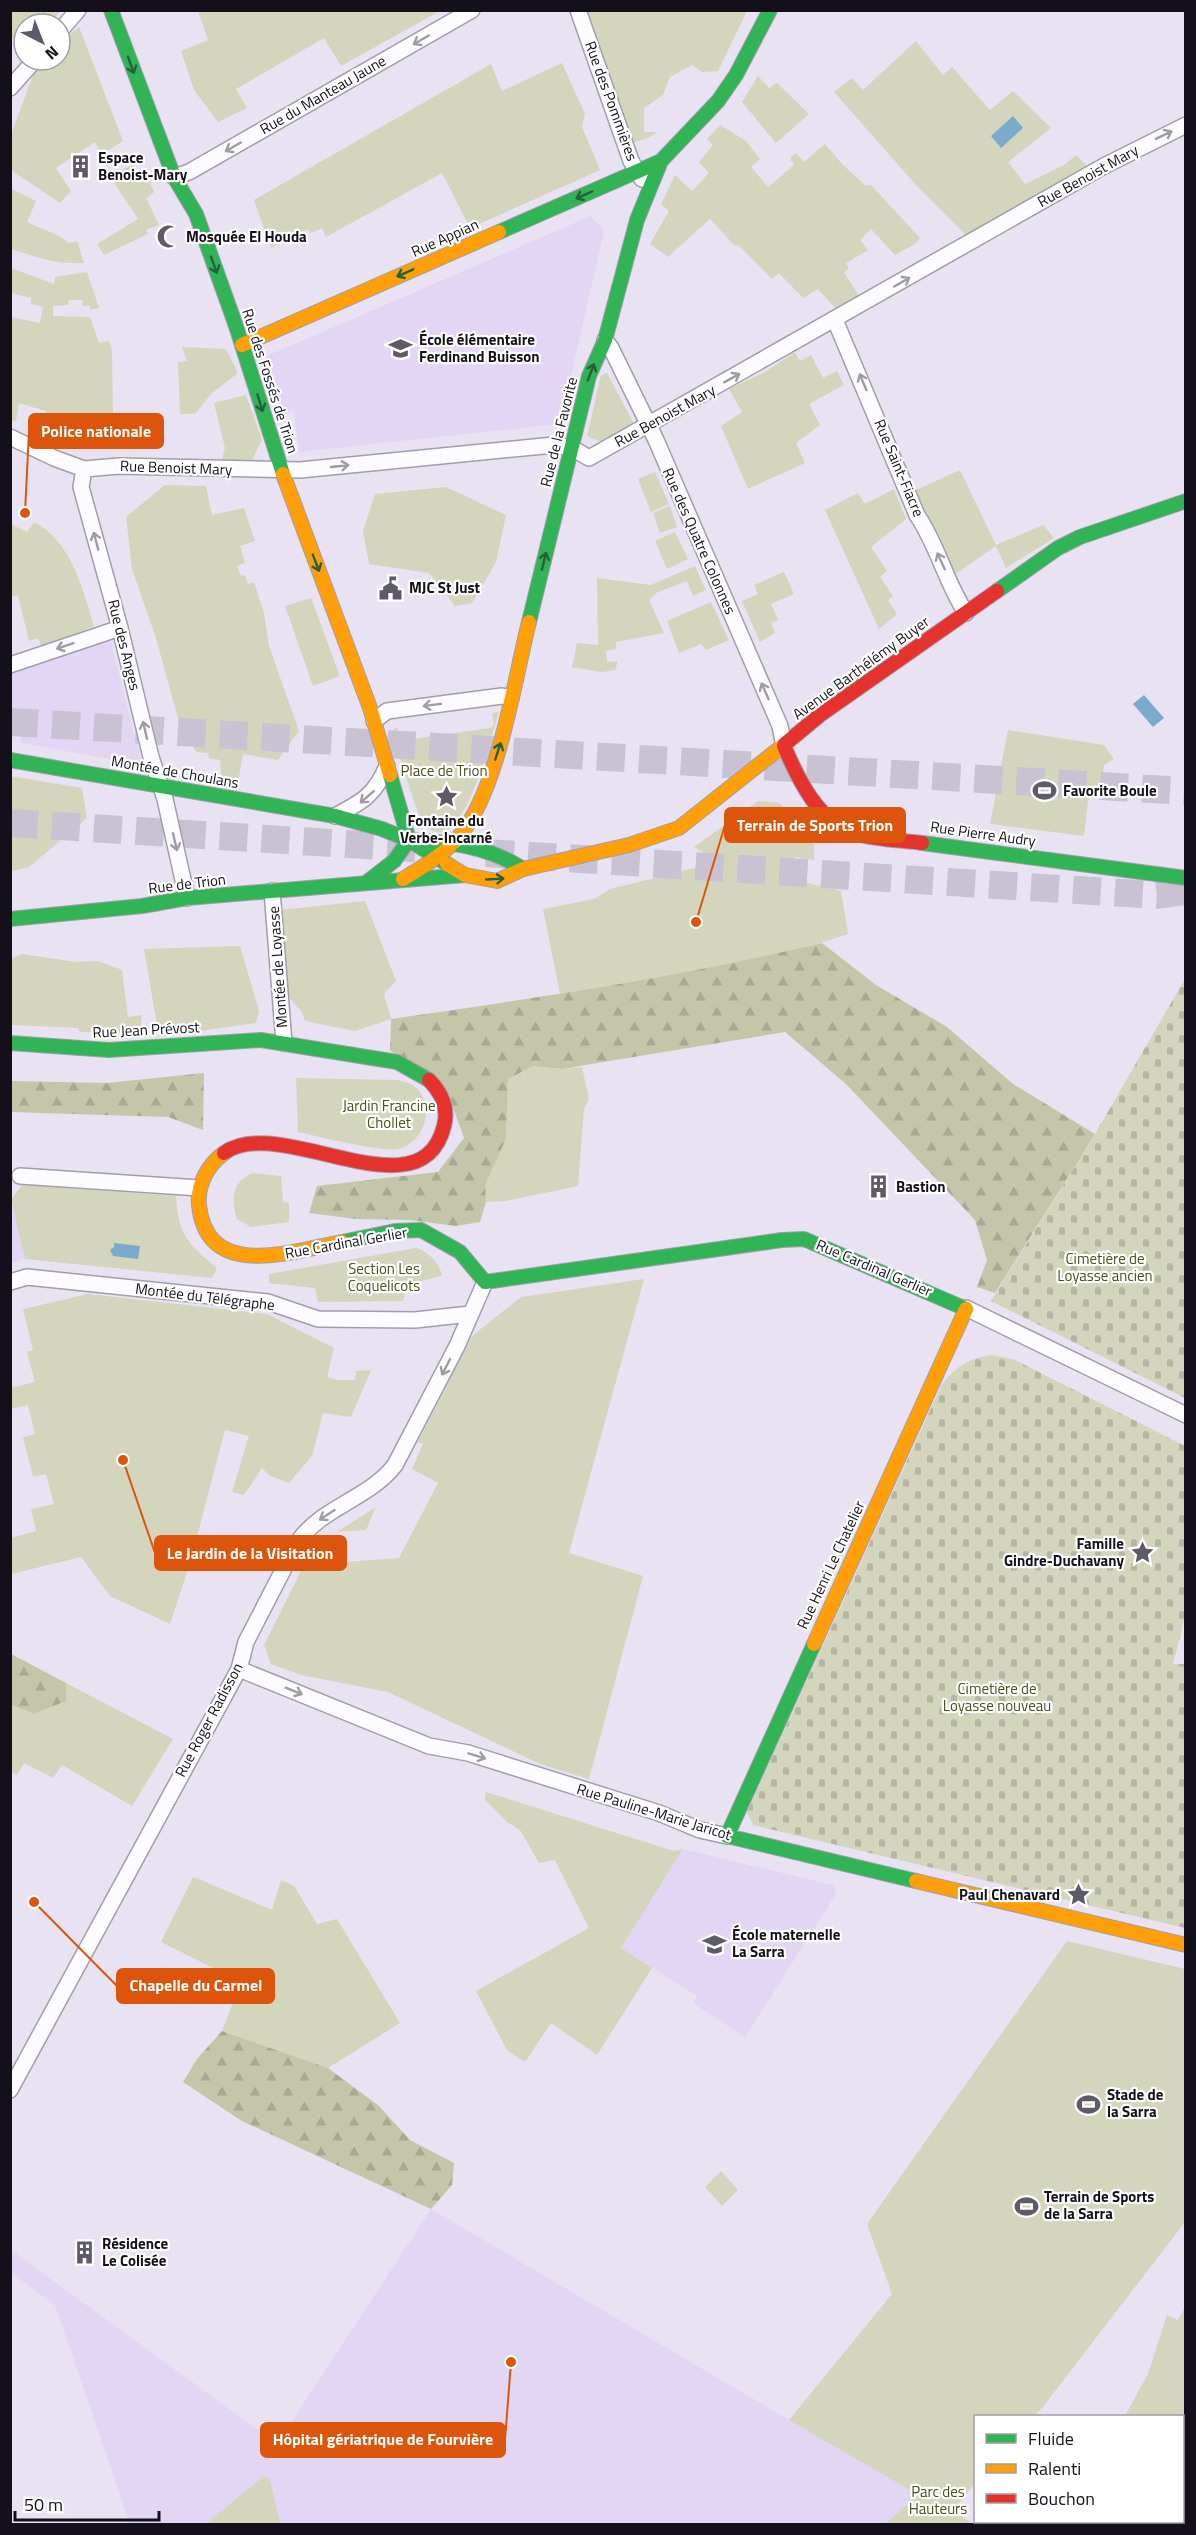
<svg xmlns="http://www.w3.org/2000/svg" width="1196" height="2535" viewBox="0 0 1196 2535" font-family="'Titillium Web',sans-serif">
  <defs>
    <pattern id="forest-firs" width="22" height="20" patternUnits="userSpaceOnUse" patternTransform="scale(1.5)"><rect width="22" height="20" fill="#c3c6a8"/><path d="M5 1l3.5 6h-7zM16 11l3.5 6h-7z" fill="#a7a990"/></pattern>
    <pattern id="cemetery-stones" width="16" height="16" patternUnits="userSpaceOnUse" patternTransform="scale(1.5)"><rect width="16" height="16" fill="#d3d5bd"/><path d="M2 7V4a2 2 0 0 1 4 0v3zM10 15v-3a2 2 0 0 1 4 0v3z" fill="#b4b6a2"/></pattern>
  </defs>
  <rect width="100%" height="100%" fill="#e8e2f3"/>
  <path fill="#e2d6f4" d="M591,216L604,231L560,424L299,452L294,411L282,413L262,358Z
    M110,638L142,765L22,743L11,710V671Z
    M11,1200L25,1259L11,1263Z
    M683,1849L833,1885L836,1894L745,2037L693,2003L697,1996L621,1948Z
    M431,2209L789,2420L918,2495L885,2524H130L55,2305L11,2273V2250L277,2444Z"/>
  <path fill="#d3d5bd" d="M11,10H60V11L53,20L33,18L29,24H24V28L11,40Z
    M198,11H440L341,66L324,38L236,89L247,108L218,122L194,90L181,51L208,40Z
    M578,11H747L718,71L702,72L692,65L670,77L663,95L644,108V132H657L648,138L632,143Z
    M79,27L123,141L101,155L95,142L56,168L71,191L60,203L11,170L10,137L35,70L44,60H60V43Z
    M916,41L943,75L952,67L990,110L1013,91L1051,128L1008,162L1025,184L1064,165L1076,155L1090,169L1034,197L967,236L916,185L834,92L852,78L863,90Z
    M562,63L585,114L582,127L600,170L470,228L442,173L326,237L322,228L310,233L308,229L271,248L254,200L491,64L502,91Z
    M758,76L769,88L777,83L809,114L776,143L742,102Z
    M720,125L746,141L760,159L751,167L768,187L794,165L790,158L796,153L804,162L825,144L843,165L866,186L871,185L920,238L915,244L895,255L871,229L860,240L868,250L846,263L849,269L844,272L859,296L836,309L818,289L803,298L779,273L772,279L738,245L735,246L710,219L668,257L650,244L669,211L661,204L675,175L692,191L709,173L699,162L713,145L707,139Z
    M133,165L144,180L148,178L154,192L146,198L159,225L146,230L148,234L104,255L97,244L138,219L109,175Z
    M10,188L36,201L27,222L59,236L69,243L77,241L84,263C55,265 38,257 11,249Z
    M11,268L54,284L55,277L87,272L99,308L90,310V306H82L83,300H69L68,305L53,306V316L90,317L99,343L109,341L112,351L113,424L46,413V411L19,403L16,421L11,420V317L40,323L43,307L31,304V298L11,293Z
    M182,347L226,349L238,373L212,393L195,414H180L178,362L187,361Z
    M795,352L800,361L811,355L823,378L837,371L844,385L809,404L820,425L796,443L805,463L748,489L721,426L742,412L729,389L765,372Z
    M607,373L635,426L604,443L587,436L601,375Z
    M246,395L262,440L251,462L222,459L225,448L214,403Z
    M960,470L996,545L1043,525L1054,538L1006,568L996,546L951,577L916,490Z
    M655,472L669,504L651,512L638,479Z
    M165,485L206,486L212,515L244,508L255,541L240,546L245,563L237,566L241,576L245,575L248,584L254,582L264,613L269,646L299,731L278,760L243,754L238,782L222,779L220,760L209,758L208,753L196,752L177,715L156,638L132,569L126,517Z
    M446,487L506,515L496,562L472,603L455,606L429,573L369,564L363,531L375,494Z
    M894,489L906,519L871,547L887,571L880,577L893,596L888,600L897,614L879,629L825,510L858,493L865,504Z
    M670,506L677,527L660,533L653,513Z
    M34,522C72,542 82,588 94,626L42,647L38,638L29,641L18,595L11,597V524L27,532Z
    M675,532L688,559L667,569L655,541Z
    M695,566L706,590L693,596L687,581L656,593L649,600L664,633L616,642V649L606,651L607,662L618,661L615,670L602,672L572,667L577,643L598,645L597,578L651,585Z
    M784,572L794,594L771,604L778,620L771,623L775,633L760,642L742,601L758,594L754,585Z
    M311,598L340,676L313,686L285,606Z
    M711,602L729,640L706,650L701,644L679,653L667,621Z
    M499,712C489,742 472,814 448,830C440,836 428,829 422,825L391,732L397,727L400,738L405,740L490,728L494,726L492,713Z
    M1008,730L1104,745L1114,759L1104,765L1102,781L1088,801L1084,836L990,824Z
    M10,776L82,788L87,818L29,867L11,871Z
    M758,801L780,803L814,845V860L795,857L792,879L841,891L848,934C759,965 653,977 560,994L543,909L594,899L610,889L719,862L694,847Z
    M365,901L396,981L384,994L391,1019L355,1031L305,1021L302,1012L285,993L279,910Z
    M240,946L259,1011L256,1023L159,1037L144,949Z
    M22,954L76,962L98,961L122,970L128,1017L142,1015L140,1033L80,1032L78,1028L11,1025V959Z
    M533,1066L563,1069L582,1067L589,1099L584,1109L578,1186L506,1201L486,1202L484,1185L506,1139L508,1079Z
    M296,1078L397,1080C401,1081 407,1082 411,1084C437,1100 427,1142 398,1149C384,1153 317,1136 298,1132Z
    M252,1173L281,1176L283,1202L289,1203V1222L251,1227L237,1219C231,1200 232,1182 252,1173Z
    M22,1185L176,1196C178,1235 188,1244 217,1268L212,1278L25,1259L11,1200Z
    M416,1248C429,1252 440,1264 442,1276L408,1284L403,1301L318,1302L315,1288L269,1283V1274Z
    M644,1279L569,1553L643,1576L589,1779L540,1764L388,1692L301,1675L271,1664L264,1645L304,1565L399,1558L438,1483L412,1469L423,1444L418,1442L472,1336L521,1297Z
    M88,1294L267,1314L334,1348L327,1377L337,1380H355L356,1371L371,1370L351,1417L323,1413L312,1456L289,1483L270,1476L262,1468L244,1495L232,1492L249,1436L225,1430L190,1563L170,1624L110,1596L81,1557L11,1574V1538L36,1531L31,1509L54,1504L46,1474L33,1477L23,1437L35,1434L28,1405L11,1409V1388L35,1382L27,1352L33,1350L23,1309Z
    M376,1507L366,1530L337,1532Z
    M66,1683L173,1739L132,1806L62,1765L53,1778L24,1763L17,1775L11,1772L10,1705L34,1714L66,1701Z
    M486,1792L674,1851L683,1849L621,1948L652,1968L597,2055L551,2023L525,2062L507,2050L476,1991L589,1928L555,1860L539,1863L520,1830L507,1822L485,1800Z
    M193,1877L272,1910L281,1880L294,1886L317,1924L337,1919L400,2023L328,2068L222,2031L241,1982L161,1942Z
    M1067,1941L1185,1969V2222L1042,2408L1034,2416H976L975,2483L953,2511L973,2524H885L918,2495L789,2420L892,2294L867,2224Z
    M721,2171L738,2190L722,2206L705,2187Z
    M1185,2307V2524H1006L1010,2522H1182V2416H1125L1148,2374L1167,2315L1178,2320Z
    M264,2476L270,2479L280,2524H206Z"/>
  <path fill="url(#forest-firs)" d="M822,943L876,985L947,1027L1013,1084L1095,1134L995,1293L977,1287L987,1260L975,1220L846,1084L785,1032L591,1064L563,1069L533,1066L508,1079L506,1139L485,1185L486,1202L480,1222L456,1226L409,1220L356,1219L309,1213L317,1186L438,1172L464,1138L451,1102L390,1050L391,1019C535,998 680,977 822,943Z
    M204,1073L203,1130L168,1117L11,1112V1081L107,1083Z
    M11,1654L66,1683V1701L34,1714L11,1705Z
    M222,2031L328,2068L379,2106L410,2140L454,2163L452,2185L431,2209L242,2121L183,2082L197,2059Z
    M1035,2522H1126L1128,2524H1031Z"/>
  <path fill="url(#cemetery-stones)" d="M1185,979V1398L991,1301L1095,1134Z
    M992,1355L1013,1359L1185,1446V1617L1173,1664H1184L1186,1667L1185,1928L753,1825L747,1812L942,1384C959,1365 967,1359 992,1355Z"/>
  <path fill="#7caacc" d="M1013,116L1023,128L1001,148L991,136Z
    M1144,695L1164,718L1153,727L1133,704Z
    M114,1243L140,1246L138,1259L113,1256L110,1250L114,1247Z"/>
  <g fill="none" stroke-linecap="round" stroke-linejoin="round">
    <path stroke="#c8c2d3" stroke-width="28" stroke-dasharray="28 14" stroke-linecap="butt" d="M10,722L1186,791
      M10,823L428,849
      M486,853L1157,895L1186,891"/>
    <defs>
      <path id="street" d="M578,10L631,161L642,179
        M60,31L78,10
        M10,88L35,60
        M174,177L189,172L472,10
        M835,320L917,515C938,546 946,583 966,613
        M605,340L611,348L656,440L780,726L784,746
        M10,437L54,458L84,469L119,466L300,470L554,445L572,448L589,458L1104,166L1186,125
        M84,469L81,487L120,628L151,757L165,799L187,898
        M10,665L120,628
        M374,721L387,711L502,696L511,698
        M335,816C362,802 375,795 387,766
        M272,891L284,1043
        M20,1176L199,1188
        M10,1282L27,1277L268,1302L318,1319L415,1320L470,1314
        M966,1308L1186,1415
        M239,1669L429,1746L468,1753L659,1813L700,1830L727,1836
        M10,2090L239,1669L246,1642L297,1543C321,1507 369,1499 395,1465L457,1346L485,1282"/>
      <path id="fast" d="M111,10L174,177L196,214L236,326L283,474
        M499,232L661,161
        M997,591L1058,548L1080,537L1186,501
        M529,622L589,376L605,340L637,220L661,161L718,101L736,75L770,10
        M10,760L335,816L382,829L409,840L447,864
        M409,840C450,842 488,846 523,869
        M922,843L1186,878
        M367,882L394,861L409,840L390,775
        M10,919L142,906L187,898L465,875
        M10,1043L109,1050L261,1040L397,1062L429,1080
        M342,1242L395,1231L421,1230L460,1252L485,1282L782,1240L804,1239L966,1309
        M814,1644L727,1836L916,1881"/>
      <path id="slow" d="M242,345L499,232
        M283,474L370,708L390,775
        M447,864L465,875L497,881L523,869L629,845L679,828L785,744
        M403,879C424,866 445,854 461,834C499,786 514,682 529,622
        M224,1153C208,1165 197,1184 199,1205C207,1282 293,1251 342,1242
        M814,1644L966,1309
        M916,1881L1186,1945"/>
      <path id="jam" d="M785,744L820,715L997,591
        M784,746C798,779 819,824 857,834C878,840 901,840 922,843
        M224,1153C279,1112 421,1219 444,1126C449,1108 441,1092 429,1080"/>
    </defs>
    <use href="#street" stroke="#a29daa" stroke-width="18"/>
    <use href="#fast" stroke="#a29daa" stroke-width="16"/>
    <use href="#slow" stroke="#a29daa" stroke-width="16"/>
    <use href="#jam" stroke="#a29daa" stroke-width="16"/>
    <use href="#street" stroke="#fcfbfd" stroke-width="15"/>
    <use href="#fast" stroke="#30b455" stroke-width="14"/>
    <use href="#slow" stroke="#ff9f0a" stroke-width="14"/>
    <use href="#jam" stroke="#e5322d" stroke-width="14"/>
  </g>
  <defs><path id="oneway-shaft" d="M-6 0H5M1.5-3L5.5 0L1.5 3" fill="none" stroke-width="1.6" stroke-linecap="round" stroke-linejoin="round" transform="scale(1.5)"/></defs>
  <g stroke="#9f9da3">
    <use href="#oneway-shaft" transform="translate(421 40) rotate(150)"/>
    <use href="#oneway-shaft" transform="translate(1164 135) rotate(-26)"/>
    <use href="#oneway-shaft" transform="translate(233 147) rotate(150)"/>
    <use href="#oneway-shaft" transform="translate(902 282) rotate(-30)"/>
    <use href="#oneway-shaft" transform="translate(732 378) rotate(-29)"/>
    <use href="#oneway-shaft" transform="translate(863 382) rotate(-113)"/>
    <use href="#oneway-shaft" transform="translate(340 466) rotate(-6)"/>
    <use href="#oneway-shaft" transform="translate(96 541) rotate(-105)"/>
    <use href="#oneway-shaft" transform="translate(941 561) rotate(-115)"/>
    <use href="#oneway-shaft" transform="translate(65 646) rotate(161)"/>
    <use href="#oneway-shaft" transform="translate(765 691) rotate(-114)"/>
    <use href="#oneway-shaft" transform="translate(432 705) rotate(173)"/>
    <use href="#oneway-shaft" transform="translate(145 730) rotate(-103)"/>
    <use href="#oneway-shaft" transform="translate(367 797) rotate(139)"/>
    <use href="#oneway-shaft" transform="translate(175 842) rotate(77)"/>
    <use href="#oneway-shaft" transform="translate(446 1367) rotate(117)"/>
    <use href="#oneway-shaft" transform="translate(327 1515) rotate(147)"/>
    <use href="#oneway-shaft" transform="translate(294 1691) rotate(22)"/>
    <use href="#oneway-shaft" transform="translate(477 1756) rotate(17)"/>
  </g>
  <g stroke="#226238">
    <use href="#oneway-shaft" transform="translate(131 65) rotate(70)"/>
    <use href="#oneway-shaft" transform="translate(584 195) rotate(156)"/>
    <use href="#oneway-shaft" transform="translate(214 265) rotate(70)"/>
    <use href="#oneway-shaft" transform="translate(405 273) rotate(156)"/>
    <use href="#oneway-shaft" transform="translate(591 372) rotate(-69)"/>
    <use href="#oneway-shaft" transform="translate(260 403) rotate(73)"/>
    <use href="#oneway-shaft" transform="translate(544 561) rotate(-76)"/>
    <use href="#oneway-shaft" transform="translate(316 563) rotate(69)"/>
    <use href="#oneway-shaft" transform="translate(498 751) rotate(-72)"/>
    <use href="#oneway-shaft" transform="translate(495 879) rotate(-3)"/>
  </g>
  <defs>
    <symbol id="building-bare" viewBox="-9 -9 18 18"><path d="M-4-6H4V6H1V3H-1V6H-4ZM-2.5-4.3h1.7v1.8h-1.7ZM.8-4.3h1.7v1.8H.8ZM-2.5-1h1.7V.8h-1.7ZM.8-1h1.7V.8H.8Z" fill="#5e5a67" stroke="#fff" stroke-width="2.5" paint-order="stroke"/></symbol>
    <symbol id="mosque-bare" viewBox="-9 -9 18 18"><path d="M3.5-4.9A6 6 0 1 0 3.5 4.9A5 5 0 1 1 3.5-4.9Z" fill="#5e5a67" stroke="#fff" stroke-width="2.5" paint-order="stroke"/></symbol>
    <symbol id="school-bare" viewBox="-9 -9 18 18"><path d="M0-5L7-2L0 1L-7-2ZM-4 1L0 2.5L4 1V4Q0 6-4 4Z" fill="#5e5a67" stroke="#fff" stroke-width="2.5" paint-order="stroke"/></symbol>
    <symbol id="civic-bare" viewBox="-9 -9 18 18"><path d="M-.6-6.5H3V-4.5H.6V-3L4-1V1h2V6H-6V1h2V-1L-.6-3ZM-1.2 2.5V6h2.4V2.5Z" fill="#5e5a67" stroke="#fff" stroke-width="2.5" paint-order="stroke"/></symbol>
    <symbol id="stadium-bare" viewBox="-9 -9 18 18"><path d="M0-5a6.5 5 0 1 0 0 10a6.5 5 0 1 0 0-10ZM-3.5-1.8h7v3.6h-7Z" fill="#5e5a67" stroke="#fff" stroke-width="2.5" paint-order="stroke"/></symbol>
    <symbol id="sight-bare" viewBox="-9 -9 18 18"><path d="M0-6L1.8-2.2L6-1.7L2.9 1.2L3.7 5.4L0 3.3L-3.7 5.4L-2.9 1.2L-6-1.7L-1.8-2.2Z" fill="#5e5a67" stroke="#fff" stroke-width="2.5" paint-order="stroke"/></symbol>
  </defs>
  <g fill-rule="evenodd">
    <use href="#building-bare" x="64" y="150" width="33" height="33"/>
    <use href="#mosque-bare" x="152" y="220" width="33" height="33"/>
    <use href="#school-bare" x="384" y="332" width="33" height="33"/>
    <use href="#civic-bare" x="374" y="572" width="33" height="33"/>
    <use href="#stadium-bare" x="1028" y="774" width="33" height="33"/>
    <use href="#sight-bare" x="430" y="780" width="33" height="33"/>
    <use href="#building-bare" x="862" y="1170" width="33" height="33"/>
    <use href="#sight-bare" x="1126" y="1536" width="33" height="33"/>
    <use href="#sight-bare" x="1062" y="1878" width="33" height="33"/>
    <use href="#school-bare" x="698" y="1928" width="33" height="33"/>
    <use href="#stadium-bare" x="1072" y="2088" width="33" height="33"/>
    <use href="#stadium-bare" x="1010" y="2190" width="33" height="33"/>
    <use href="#building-bare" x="68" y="2236" width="33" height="33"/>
  </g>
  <g text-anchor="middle" stroke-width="4.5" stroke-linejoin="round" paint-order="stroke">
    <g font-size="15" fill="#14101b" stroke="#fff">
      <text transform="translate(323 95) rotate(-30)" y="5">Rue du Manteau Jaune</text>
      <text transform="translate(611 101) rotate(70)" y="5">Rue des Pommières</text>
      <text transform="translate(1088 176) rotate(-29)" y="5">Rue Benoist Mary</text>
      <text transform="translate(445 238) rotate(-24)" y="5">Rue Appian</text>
      <text transform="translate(270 381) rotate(72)" y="5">Rue des Fossés de Trion</text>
      <text transform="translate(665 416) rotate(-29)" y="5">Rue Benoist Mary</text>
      <text transform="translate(559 432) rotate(-76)" y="5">Rue de la Favorite</text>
      <text transform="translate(176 468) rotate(2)" y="5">Rue Benoist Mary</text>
      <text transform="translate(899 468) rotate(67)" y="5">Rue Saint-Fiacre</text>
      <text transform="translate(699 541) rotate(66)" y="5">Rue des Quatre Colonnes</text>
      <text transform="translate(124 645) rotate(76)" y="5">Rue des Anges</text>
      <text transform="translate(861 668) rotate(-36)" y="5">Avenue Barthélémy Buyer</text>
      <text transform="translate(175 772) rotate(10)" y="5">Montée de Choulans</text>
      <text transform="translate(983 834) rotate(8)" y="5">Rue Pierre Audry</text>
      <text transform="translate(187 884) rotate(-7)" y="5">Rue de Trion</text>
      <text transform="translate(278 967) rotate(-94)" y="5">Montée de Loyasse</text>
      <text transform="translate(146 1030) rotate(-3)" y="5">Rue Jean Prévost</text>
      <text transform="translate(346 1243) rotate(-10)" y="5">Rue Cardinal Gerlier</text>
      <text transform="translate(874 1268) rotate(23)" y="5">Rue Cardinal Gerlier</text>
      <text transform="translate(205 1297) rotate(7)" y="5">Montée du Télégraphe</text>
      <text transform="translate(831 1565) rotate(-65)" y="5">Rue Henri Le Chatelier</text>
      <text transform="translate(209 1720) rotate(-62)" y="5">Rue Roger Radisson</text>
      <text transform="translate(654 1812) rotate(17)" y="5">Rue Pauline-Marie Jaricot</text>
    </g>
    <g font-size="15" font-weight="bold" fill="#14101b" stroke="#fff" text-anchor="start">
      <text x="98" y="163">Espace<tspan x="98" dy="17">Benoist-Mary</tspan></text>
      <text x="186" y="242">Mosquée El Houda</text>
      <text x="419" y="345">École élémentaire<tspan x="419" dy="17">Ferdinand Buisson</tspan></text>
      <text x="409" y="593">MJC St Just</text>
      <text x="1063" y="796">Favorite Boule</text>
      <text x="446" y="826" text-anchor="middle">Fontaine du<tspan x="446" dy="17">Verbe-Incarné</tspan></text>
      <text x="896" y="1192">Bastion</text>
      <text x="1124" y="1549" text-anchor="end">Famille<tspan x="1124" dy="17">Gindre-Duchavany</tspan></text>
      <text x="1060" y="1900" text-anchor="end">Paul Chenavard</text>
      <text x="732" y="1940">École maternelle<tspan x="732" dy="17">La Sarra</tspan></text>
      <text x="1107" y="2100">Stade de<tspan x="1107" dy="17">la Sarra</tspan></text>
      <text x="1044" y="2202">Terrain de Sports<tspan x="1044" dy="17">de la Sarra</tspan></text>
      <text x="102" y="2249">Résidence<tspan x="102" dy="17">Le Colisée</tspan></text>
    </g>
    <g font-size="15" fill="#4a511d" stroke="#fff">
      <text x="444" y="776">Place de Trion</text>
      <text x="389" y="1111">Jardin Francine<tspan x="389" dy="17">Chollet</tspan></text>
      <text x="1105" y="1264">Cimetière de<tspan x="1105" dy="17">Loyasse ancien</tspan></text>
      <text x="384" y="1274">Section Les<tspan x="384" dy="17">Coquelicots</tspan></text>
      <text x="997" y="1694">Cimetière de<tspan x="997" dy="17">Loyasse nouveau</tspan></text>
      <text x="938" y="2497">Parc des<tspan x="938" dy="17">Hauteurs</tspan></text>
    </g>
  </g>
  <path fill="none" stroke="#dd550d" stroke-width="2" d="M25 513L29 431M696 922L725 825M123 1460L155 1553M34 1902L117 1986M511 2362L505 2440"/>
  <g fill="#dd550d" stroke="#fff" stroke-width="2">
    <circle cx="25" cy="513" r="6"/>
    <circle cx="696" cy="922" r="6"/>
    <circle cx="123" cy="1460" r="6"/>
    <circle cx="34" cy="1902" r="6"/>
    <circle cx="511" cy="2362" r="6"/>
  </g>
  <g fill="#dd550d" stroke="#dd550d" stroke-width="2">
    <rect x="29" y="414" width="134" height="34" rx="6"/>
    <rect x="725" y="808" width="180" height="34" rx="6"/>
    <rect x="155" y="1536" width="191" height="34" rx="6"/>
    <rect x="117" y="1969" width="157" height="34" rx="6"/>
    <rect x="261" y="2423" width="244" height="34" rx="6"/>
  </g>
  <g font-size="16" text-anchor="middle" font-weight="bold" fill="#fff">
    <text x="96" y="437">Police nationale</text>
    <text x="815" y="831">Terrain de Sports Trion</text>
    <text x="250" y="1559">Le Jardin de la Visitation</text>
    <text x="196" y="1991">Chapelle du Carmel</text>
    <text x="383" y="2445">Hôpital gériatrique de Fourvière</text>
  </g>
  <rect width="1196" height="2535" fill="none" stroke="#14101b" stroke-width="24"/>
  <rect x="974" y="2415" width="210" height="108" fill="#ffffff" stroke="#a19fa4" stroke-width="1.5"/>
  <rect x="986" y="2434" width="30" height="9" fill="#30b455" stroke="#a19fa4" stroke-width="1.5"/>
  <text x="1028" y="2445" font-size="18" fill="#14101b">Fluide</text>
  <rect x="986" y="2464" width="30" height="9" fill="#ff9f0a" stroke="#a19fa4" stroke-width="1.5"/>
  <text x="1028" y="2475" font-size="18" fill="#14101b">Ralenti</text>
  <rect x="986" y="2494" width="30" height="9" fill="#e5322d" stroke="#a19fa4" stroke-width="1.5"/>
  <text x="1028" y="2505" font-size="18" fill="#14101b">Bouchon</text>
  <g transform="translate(42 42) rotate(138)"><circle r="28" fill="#ffffff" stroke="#a19fa4" stroke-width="1.5"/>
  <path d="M0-4.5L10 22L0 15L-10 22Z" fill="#5e5a67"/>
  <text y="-9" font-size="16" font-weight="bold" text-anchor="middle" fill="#14101b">N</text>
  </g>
  <path d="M15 2511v9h144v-9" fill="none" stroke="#14101b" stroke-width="3"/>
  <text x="24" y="2511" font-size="18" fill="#14101b" stroke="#ffffff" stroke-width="4.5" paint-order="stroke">50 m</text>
</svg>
